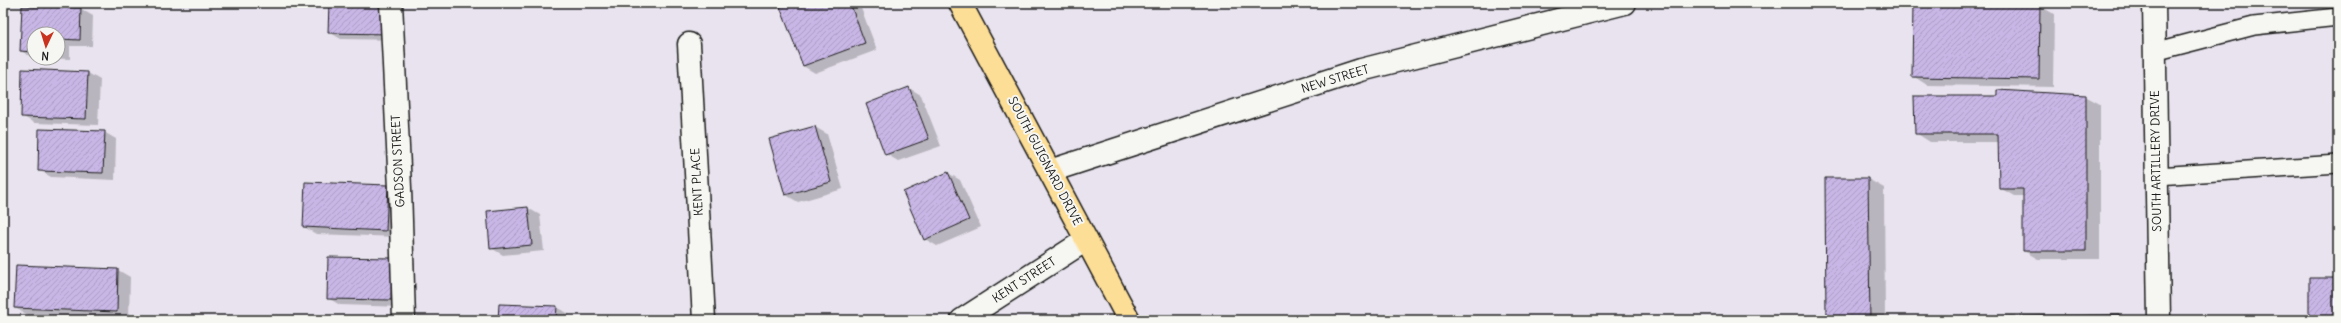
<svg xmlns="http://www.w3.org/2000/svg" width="2341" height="323" viewBox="0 0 2341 323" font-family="Delius,sans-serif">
  <defs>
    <pattern id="building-hatch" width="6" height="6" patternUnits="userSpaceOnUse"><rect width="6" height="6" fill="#c8b6e6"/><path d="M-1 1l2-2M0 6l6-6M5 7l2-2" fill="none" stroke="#ab9cc5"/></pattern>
  </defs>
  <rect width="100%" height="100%" fill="#e8e3ee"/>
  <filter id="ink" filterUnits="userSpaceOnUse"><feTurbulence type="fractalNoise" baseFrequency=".025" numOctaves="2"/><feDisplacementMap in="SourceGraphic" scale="8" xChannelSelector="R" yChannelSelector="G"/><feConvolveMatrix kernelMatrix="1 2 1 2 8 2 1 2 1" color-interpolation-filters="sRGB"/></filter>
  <g filter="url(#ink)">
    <path fill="#0003" d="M330,3H403L402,40L341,39L329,32Z
      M793,3H859L877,50L815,73L803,66Z
      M2301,3H2338V6H2306Z
      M2040,6L2054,14L2053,87L1927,85L1913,76Z
      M23,7L81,9L93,16L92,46H70V59L39,58H58V34H34L33,58L21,51Z
      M88,73L100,80L98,125L34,123L22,116Z
      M909,88L921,95L941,146L898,161L886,154Z
      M2085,96L2100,104V259H2038L2024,251V196H2014L2000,188V142H1930L1916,133Z
      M815,127L827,134L843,189L798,202L786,195Z
      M104,132L116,139L115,180L51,177L39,170Z
      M948,173L960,180L981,227L937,246L925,239Z
      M1826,179H1868L1884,188L1885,320H1827Z
      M387,186L399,193L398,237L316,234L304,227Z
      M528,208L540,215L544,251L503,255L491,248Z
      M392,259L403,307L340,305L328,298Z
      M118,270L130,277L129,318L28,315L15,308Z
      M557,307L569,314L568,320H499Z
      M2119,316L2125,320H1963Z"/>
    <path fill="url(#building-hatch)" stroke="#1c1c1c" d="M329,3H391L390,34L328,33Z
      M790,3H850L865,43L803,66L780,7Z
      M1913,3L2040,5L2039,79L1912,77Z
      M22,6L81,8L80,40L58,39V50V34H34V52L20,51Z
      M22,69L88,72L86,119L21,117Z
      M909,87L929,139L885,155L866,104Z
      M1997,90L2086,95V251H2023V189H1999L1998,134H1915L1914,96H1997Z
      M815,126L831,182L785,195L769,139Z
      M39,129L105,131L103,173L38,171Z
      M948,172L969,220L924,240L903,192Z
      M1825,178H1868L1870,320H1826Z
      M305,182L388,185L386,231L303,227Z
      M528,207L532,245L490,249L487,211Z
      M328,257L392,258L391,300L327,299Z
      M16,265L118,269L117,312L14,308Z
      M2309,278H2338V320H2309Z
      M499,304L557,306L556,320H498Z
      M2119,315V320H1962V317Z"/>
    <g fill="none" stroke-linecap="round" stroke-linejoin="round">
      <defs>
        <path id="lane" d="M2154,52L2254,26L2338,17
          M2157,176L2338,164"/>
        <path id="street" d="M391,3L400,188L404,320
          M2154,3L2159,320
          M689,44L704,320
          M1050,171L1361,70L1625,3
          M962,320L1086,240"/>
        <path id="highway" d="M960,3L1129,320"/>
      </defs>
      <use href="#lane" stroke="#1c1c1c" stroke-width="20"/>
      <use href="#street" stroke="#1c1c1c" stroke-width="25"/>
      <use href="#highway" stroke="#1c1c1c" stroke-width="25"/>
      <use href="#lane" stroke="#f6f6f2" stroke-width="17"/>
      <use href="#street" stroke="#f6f6f2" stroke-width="22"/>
      <use href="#highway" stroke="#fdde96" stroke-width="22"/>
    </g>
  </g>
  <g text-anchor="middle" stroke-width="4" stroke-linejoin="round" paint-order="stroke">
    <g font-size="12" fill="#1c1c1c" stroke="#f6f6f2">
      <text transform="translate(1335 79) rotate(-17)" y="4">NEW STREET</text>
      <text transform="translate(398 161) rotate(-93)" y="4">GADSON STREET</text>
      <text transform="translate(1045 161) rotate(62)" y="4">SOUTH GUIGNARD DRIVE</text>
      <text transform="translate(2156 161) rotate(-91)" y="4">SOUTH ARTILLERY DRIVE</text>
      <text transform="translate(697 182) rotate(-93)" y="4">KENT PLACE</text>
      <text transform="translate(1024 280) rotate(-33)" y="4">KENT STREET</text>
    </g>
  </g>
  <rect width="2341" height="323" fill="none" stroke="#f6f6f2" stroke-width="16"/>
  <rect x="8" y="8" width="2325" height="307" fill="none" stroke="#1c1c1c" stroke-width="1.5" filter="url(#ink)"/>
  <g transform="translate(46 46) rotate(184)"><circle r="19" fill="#f6f6f2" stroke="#9f9f9c"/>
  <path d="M0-3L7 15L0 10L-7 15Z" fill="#c8321e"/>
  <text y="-6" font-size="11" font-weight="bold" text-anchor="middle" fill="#1c1c1c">N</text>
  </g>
</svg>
